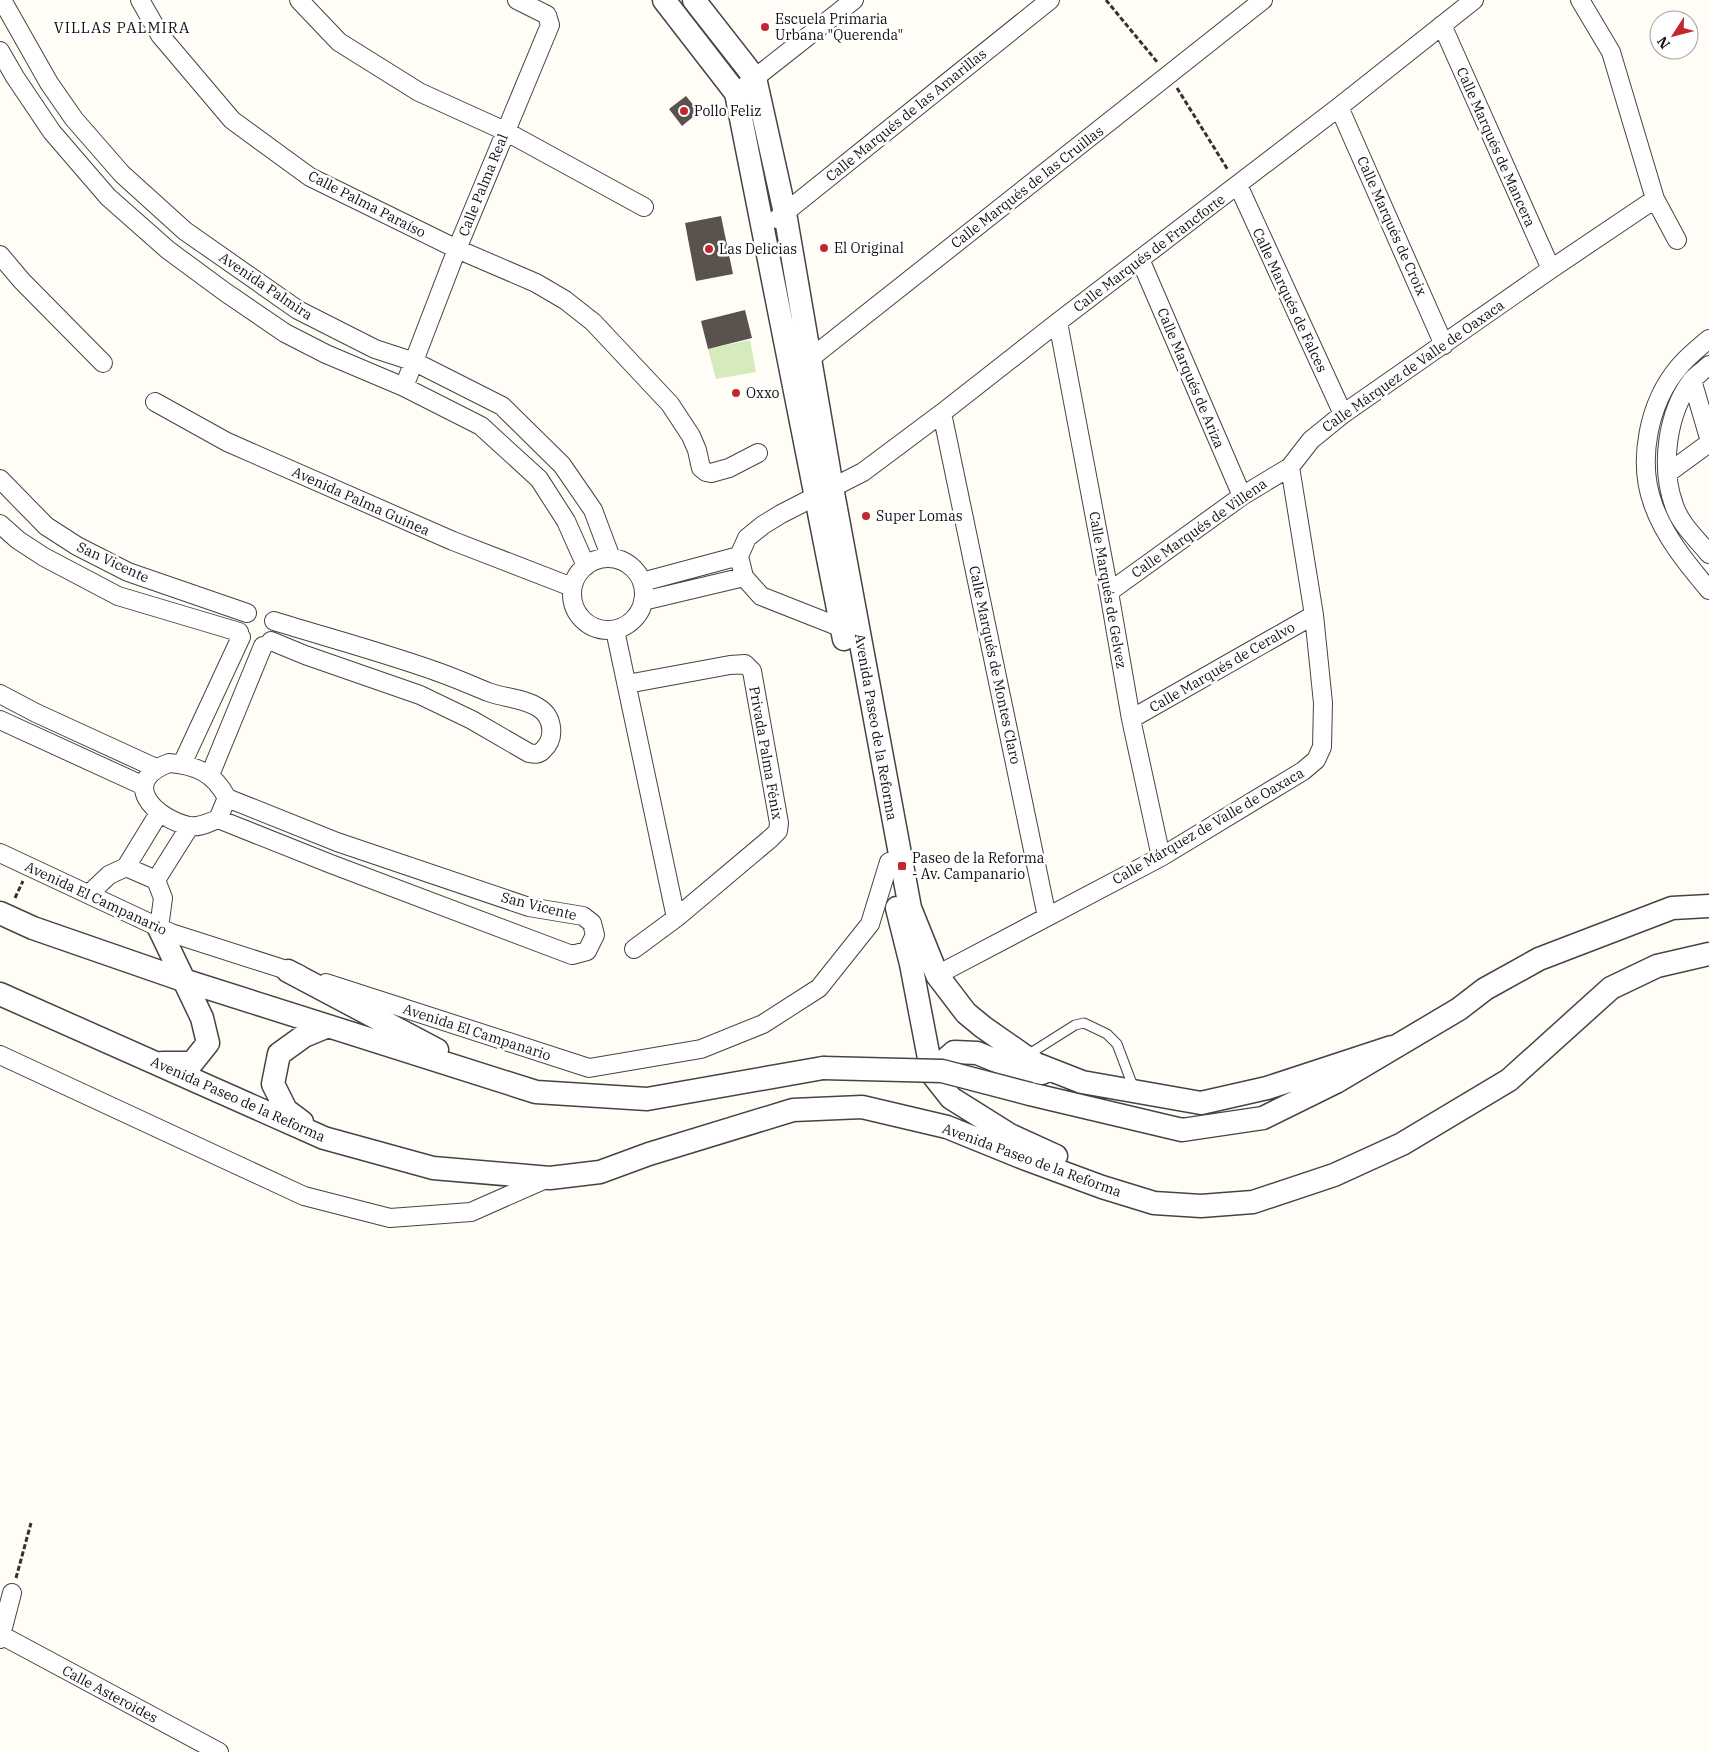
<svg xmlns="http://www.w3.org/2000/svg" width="1709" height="1752" viewBox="0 0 1709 1752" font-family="'IBM Plex Serif',serif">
  <rect width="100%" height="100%" fill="#fffdf5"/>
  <path fill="#d5ebbd" d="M750,340L756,372L716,379L708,349Z"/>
  <path fill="#5a524d" d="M686,96L699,112L682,126L669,109Z
    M721,216L733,274L696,281L685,223Z
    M745,310L752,338L708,349L701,321Z"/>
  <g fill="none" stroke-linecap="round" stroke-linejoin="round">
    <defs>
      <path id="service" d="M1026,1056L1075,1025L1084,1023L1107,1034L1117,1044L1134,1089"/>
      <path id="minor" d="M2,0L49,83L74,119L122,174L185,231L298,310L375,349L415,362L502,406L562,465L593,510L611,558
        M140,0L160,35L232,120L310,177L457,249L536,283L565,300L593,322L670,404L691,436L697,450L701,468L706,472L711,473L729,468L758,453
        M299,0L339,42L419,92L505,131L644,207
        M1580,0L1611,52L1655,199L1677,240
        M1442,25L1551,269
        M0,51L15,77L52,132L108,197L168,250L225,292L285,333L326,354L404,387L481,426L539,479L566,521L586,566
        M746,85L854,0
        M1339,107L1444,345
        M1238,185L1343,414
        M777,219L1050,0
        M0,255L22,281L103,363
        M1140,259L1242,496
        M1058,322L1109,592L1131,719L1161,857
        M1709,339C1698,348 1687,357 1678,368C1649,403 1637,460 1653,504C1664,536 1688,565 1709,590
        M802,365L1263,0
        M1709,365C1704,370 1697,375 1692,380C1667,413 1660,466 1674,505C1680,524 1697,539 1709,554
        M1692,380L1709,438
        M404,387L457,249L550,25L547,15L517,0
        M155,402L227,442L453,541L572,587
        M942,413L1047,917
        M1668,473L1709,443
        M0,479L46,526L77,546L128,572L247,613
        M0,524L18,540L44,557L118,596L239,632
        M572 594a36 36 0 1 1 72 0a36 36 0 1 1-72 0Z
        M642,582L739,556
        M1109,592L1242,496L1290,467L1311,440L1343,414L1551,269L1655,199
        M643,601L744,577
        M842,628L761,596L744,577L739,556L747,538L763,525L781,514L863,472L942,413L1058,322L1339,107L1474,0
        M615,630L676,918
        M271,641L305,655L420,695L472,720L529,753C534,754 539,755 543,750C556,738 553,717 539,708C524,698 504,698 488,692C471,685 455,678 438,672C385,653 329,638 274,621
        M627,684L730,665L745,664L752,671L779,823L778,831L771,838L676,918L634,949
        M0,694L36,713L156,768
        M1131,719L1314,615
        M0,720L144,786
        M169,763C196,765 214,773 227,798L218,819C210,822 199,828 189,826C154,818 119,782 169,763Z
        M182,764L241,637
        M210,775L263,646
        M218,819L331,864L572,955L587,951L595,935L592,923L583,916L529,907L337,842L227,798
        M0,853L171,933L299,974
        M126,867L156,880
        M89,894L109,875L126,867L159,813
        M159,928L163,898L156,880L190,826
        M937,975L1161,857L1303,771L1316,760L1322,747L1323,703L1314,615L1290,467
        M326,983L589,1068L701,1049L763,1024L819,988L870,924L889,862
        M0,1055L304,1196L390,1218L471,1212L548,1178
        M1,1635L219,1752
        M0,1639L12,1593"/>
      <path id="tertiary" d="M664,0L736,93L844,639
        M694,0L755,78L785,213L832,487L910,908L937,975L966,1013L983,1027L1036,1064L1082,1082L1201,1103L1267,1088L1392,1047
        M897,908L911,964L932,1074L951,1098L1010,1135L1056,1156
        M0,913L33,928L183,980L536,1092L647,1099L823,1068
        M159,928L202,1018L208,1043L192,1063H162
        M288,971L437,1050
        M0,994L324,1138L433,1168L550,1178L600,1172L649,1154L793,1110L862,1107L947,1127L1026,1159L1102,1187L1154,1203L1201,1206L1253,1202L1334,1175L1402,1144L1509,1080L1611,988L1657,966L1709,954
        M946,1087L939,1070L945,1060L954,1052L977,1053L1009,1066L1042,1073
        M1030,1094L1182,1130L1263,1118L1336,1082L1459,1009L1485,989L1539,959L1672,908L1709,906
        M302,1122L286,1110L273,1084L279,1054L304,1036L328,1026"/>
    </defs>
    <use href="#service" stroke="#444" stroke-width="11"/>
    <use href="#minor" stroke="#444" stroke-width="20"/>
    <use href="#tertiary" stroke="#444" stroke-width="25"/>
    <path stroke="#333" stroke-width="3" stroke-dasharray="5 2.5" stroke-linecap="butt" d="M1106,0L1158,63
      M1177,88L1228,170
      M15,898L23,881
      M16,1578L31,1523"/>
    <use href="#service" stroke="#fff" stroke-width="9"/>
    <use href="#minor" stroke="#fff" stroke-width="18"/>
    <use href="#tertiary" stroke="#fff" stroke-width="22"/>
    <defs>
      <path id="tertiary-bridge" d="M823,1068L942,1071L1030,1094"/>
    </defs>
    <use href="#tertiary-bridge" stroke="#444" stroke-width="25" stroke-linecap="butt"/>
    <use href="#tertiary-bridge" stroke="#fff" stroke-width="22"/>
  </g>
  <g fill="#c4262e" stroke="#fff" stroke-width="2">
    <circle cx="765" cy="27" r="5"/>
    <circle cx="684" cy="111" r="5"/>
    <circle cx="824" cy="248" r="5"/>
    <circle cx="709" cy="249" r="5"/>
    <circle cx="736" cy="393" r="5"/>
    <circle cx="866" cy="516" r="5"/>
    <rect x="897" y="861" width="10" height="10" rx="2.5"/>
  </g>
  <g text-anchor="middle" stroke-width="5" stroke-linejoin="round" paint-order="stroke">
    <g font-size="14" fill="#111" stroke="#fff" text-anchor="start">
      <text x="775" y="24">Escuela Primaria<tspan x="775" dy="16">Urbana "Querenda"</tspan></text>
      <text x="694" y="116">Pollo Feliz</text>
      <text x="834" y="253">El Original</text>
      <text x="719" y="254">Las Delicias</text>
      <text x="746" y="398">Oxxo</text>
      <text x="876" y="521">Super Lomas</text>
      <text x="912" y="863">Paseo de la Reforma<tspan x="912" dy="16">- Av. Campanario</tspan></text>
    </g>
    <g font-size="14" fill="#111" stroke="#fff">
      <text transform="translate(906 115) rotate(-39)" y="5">Calle Marqués de las Amarillas</text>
      <text transform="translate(1496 147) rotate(66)" y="5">Calle Marqués de Mancera</text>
      <text transform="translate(483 185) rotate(-68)" y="5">Calle Palma Real</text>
      <text transform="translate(1027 187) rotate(-38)" y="5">Calle Marqués de las Cruillas</text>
      <text transform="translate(367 204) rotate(27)" y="5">Calle Palma Paraíso</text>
      <text transform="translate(1392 226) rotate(66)" y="5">Calle Marqués de Croix</text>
      <text transform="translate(1149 253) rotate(-37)" y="5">Calle Marqués de Francforte</text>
      <text transform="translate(266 286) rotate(34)" y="5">Avenida Palmira</text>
      <text transform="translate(1290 300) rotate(65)" y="5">Calle Marqués de Falces</text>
      <text transform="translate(1413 366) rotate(-35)" y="5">Calle Márquez de Valle de Oaxaca</text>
      <text transform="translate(1191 378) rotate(67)" y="5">Calle Marqués de Ariza</text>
      <text transform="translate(361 501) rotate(24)" y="5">Avenida Palma Guinea</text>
      <text transform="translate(1199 528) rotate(-35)" y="5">Calle Marqués de Villena</text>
      <text transform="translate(113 562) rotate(25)" y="5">San Vicente</text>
      <text transform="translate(1108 590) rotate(80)" y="5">Calle Marqués de Gelvez</text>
      <text transform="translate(995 665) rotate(78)" y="5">Calle Marqués de Montes Claro</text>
      <text transform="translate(1222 667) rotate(-30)" y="5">Calle Marqués de Ceralvo</text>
      <text transform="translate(876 727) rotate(80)" y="5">Avenida Paseo de la Reforma</text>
      <text transform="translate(766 753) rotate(80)" y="5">Privada Palma Fénix</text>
      <text transform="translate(1208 826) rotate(-30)" y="5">Calle Márquez de Valle de Oaxaca</text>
      <text transform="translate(96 898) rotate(25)" y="5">Avenida El Campanario</text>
      <text transform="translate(539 906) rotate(14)" y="5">San Vicente</text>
      <text transform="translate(477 1032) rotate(18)" y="5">Avenida El Campanario</text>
      <text transform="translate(238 1099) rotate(24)" y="5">Avenida Paseo de la Reforma</text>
      <text transform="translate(1032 1160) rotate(20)" y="5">Avenida Paseo de la Reforma</text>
      <text transform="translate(110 1694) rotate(28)" y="5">Calle Asteroides</text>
    </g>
    <g font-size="15" letter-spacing="1" fill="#111" stroke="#fff">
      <text x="122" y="33">VILLAS PALMIRA</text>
    </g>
  </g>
  <g transform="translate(1674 35) rotate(234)"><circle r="24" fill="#ffffff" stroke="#a0a0a0"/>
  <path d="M0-4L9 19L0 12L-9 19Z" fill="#c4262e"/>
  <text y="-8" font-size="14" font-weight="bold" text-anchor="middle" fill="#111111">N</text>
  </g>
</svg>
